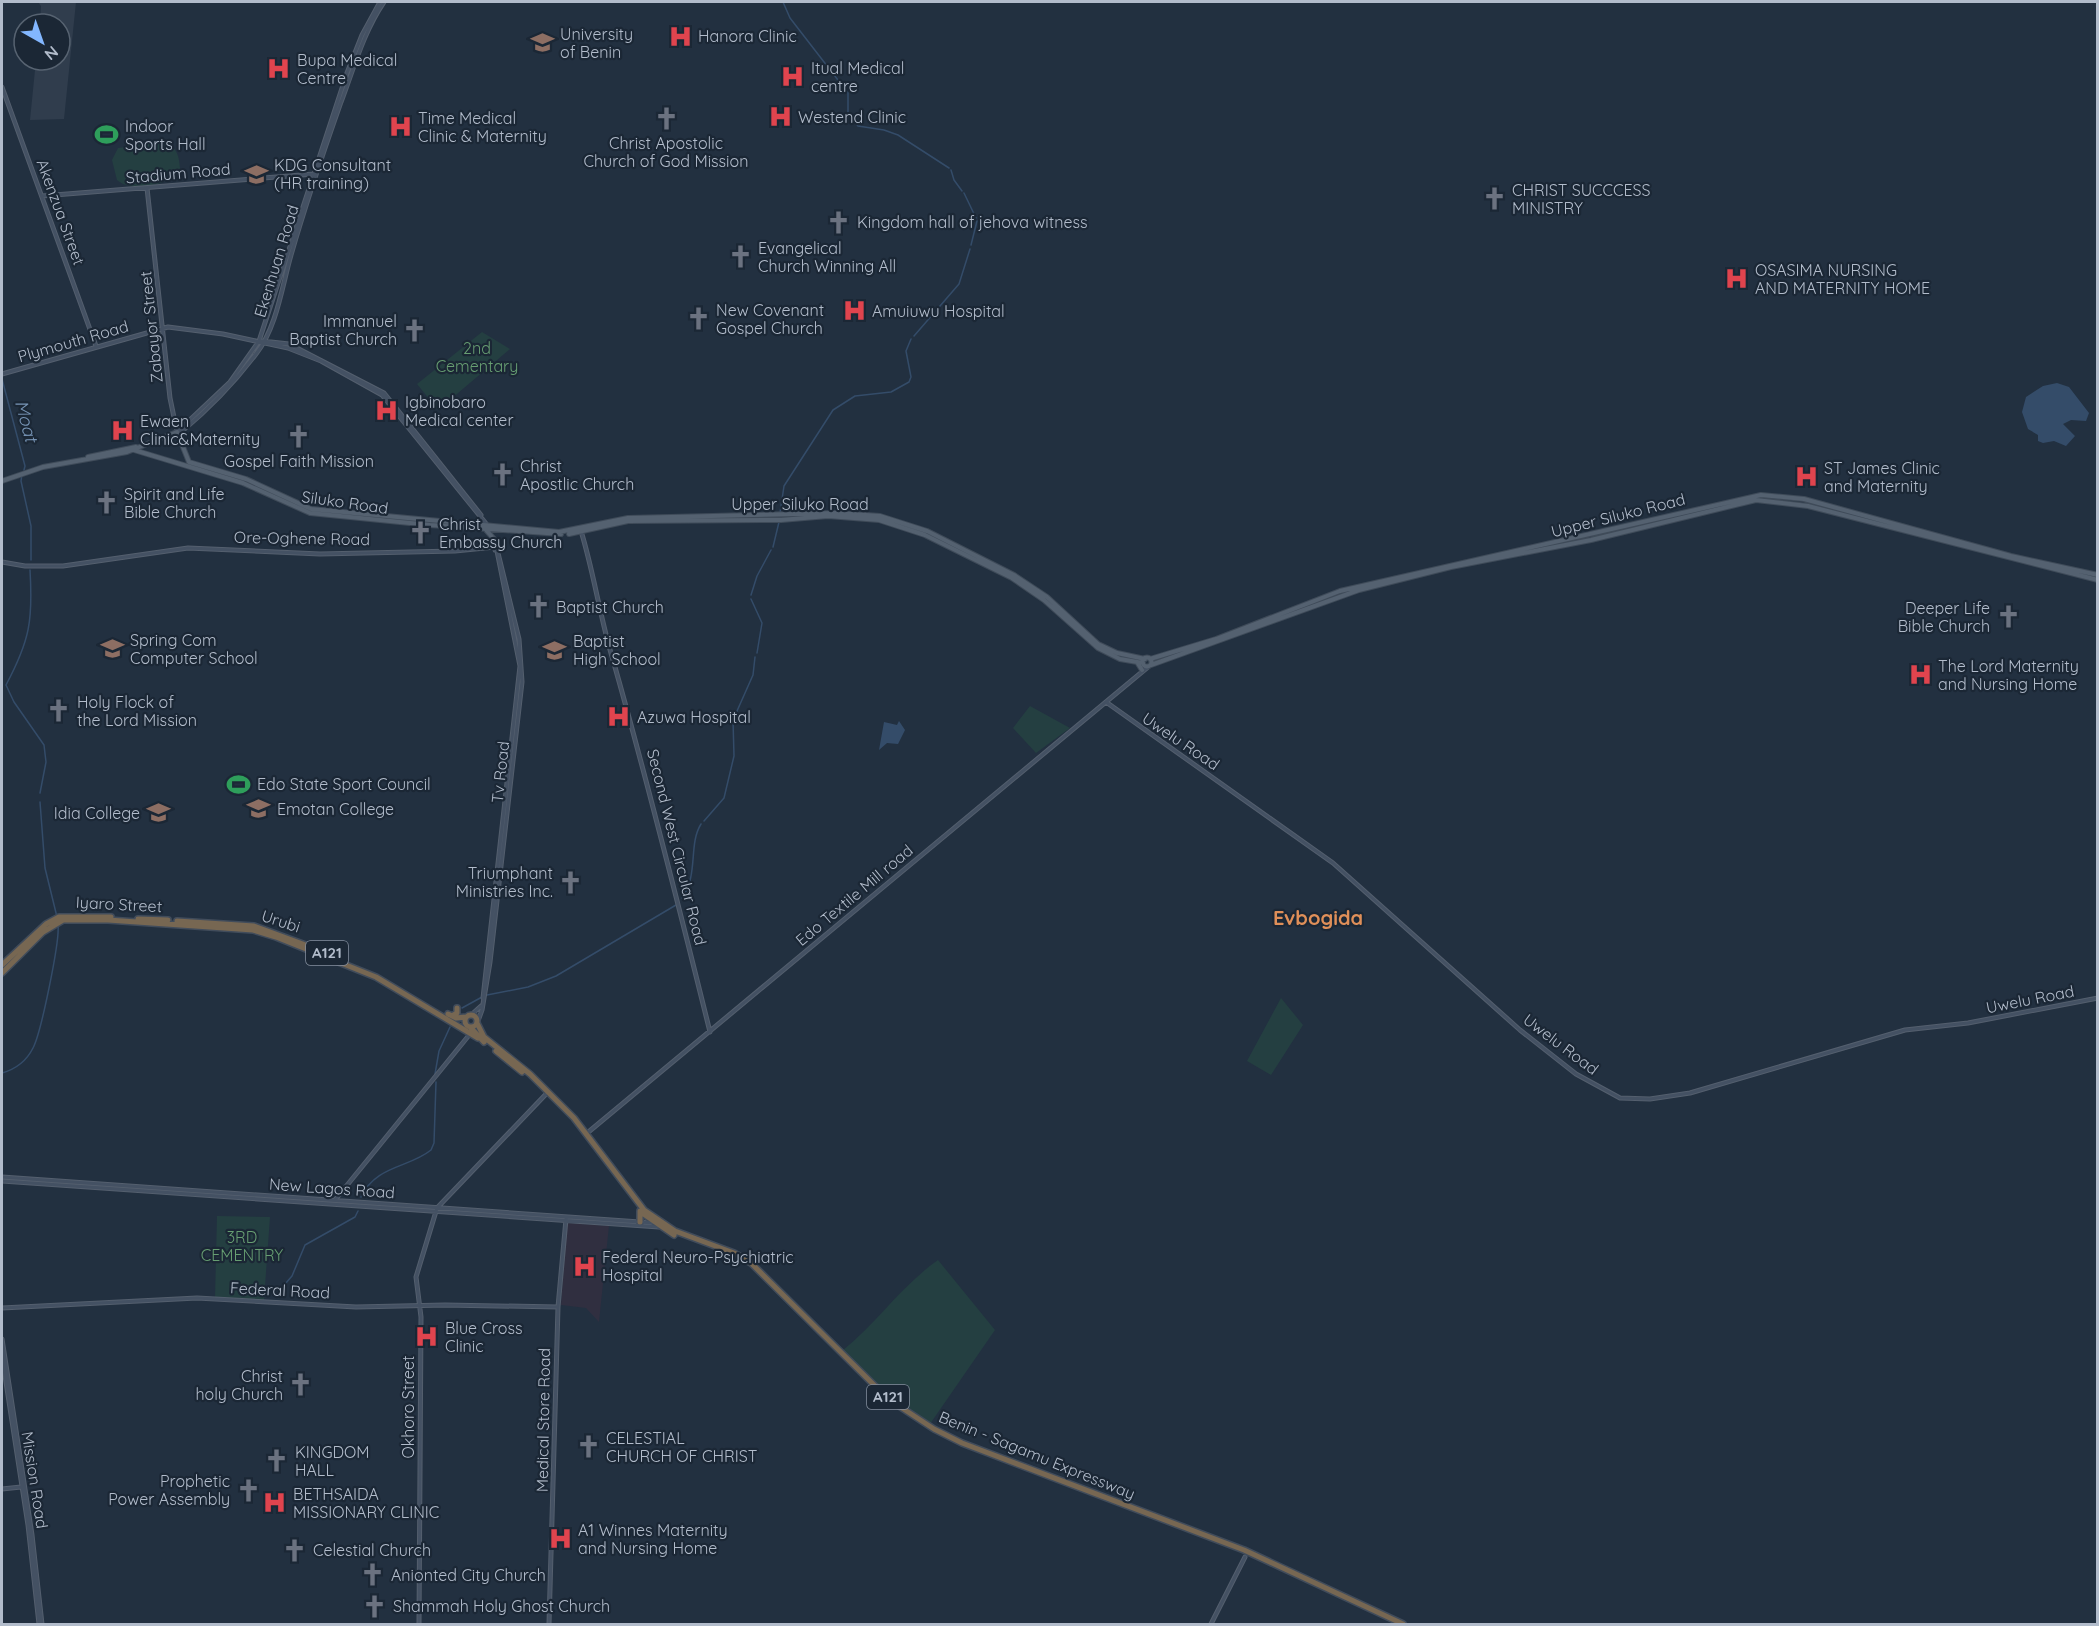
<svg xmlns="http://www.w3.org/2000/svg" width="2099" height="1626" viewBox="0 0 2099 1626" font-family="Quicksand,sans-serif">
  <rect width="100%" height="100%" fill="#223040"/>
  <path fill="#302f40" d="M567,1223L609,1226L599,1322L586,1308L561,1305Z"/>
  <path fill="#303d4d" d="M38,2H76L64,119L30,120L36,60H60V24H40L41,6Z"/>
  <path fill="#243f41" d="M161,142C176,145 179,154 180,168C172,186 131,193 117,180L112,160L118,148Z
    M482,332L510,349L438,410L417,384Z
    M1030,706L1070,728L1036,753L1013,728Z
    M1281,998L1303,1025L1271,1075L1247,1061Z
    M217,1216L270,1217L264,1300L215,1298Z
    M938,1260L995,1330L930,1424L867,1377L842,1351C877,1323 901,1286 938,1260Z"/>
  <path fill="#344c69" d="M2057,383L2069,387L2089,413L2086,421L2071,420L2063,424L2075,436L2066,446L2054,441L2043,443L2038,441V435L2028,429L2022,412L2026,397L2043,386Z
    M899,721L905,730L898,744L887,743L879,750L884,722L897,725Z"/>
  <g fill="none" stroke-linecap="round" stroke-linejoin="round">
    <path stroke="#344c69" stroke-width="1.5" d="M783,2L790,18L848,93V112L858,126L884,130L898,135L949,168
      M951,170L954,180L962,191
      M964,193L976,218
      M971,245L977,221
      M914,336L959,284L970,249
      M2,379L25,466L24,470
      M22,474L21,481L31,526V560
      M780,513L784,486L833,410L855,396L891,392L909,382L911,377L906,351L911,339
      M773,547L779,522
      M30,570C33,620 30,640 6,685L14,702L44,745L46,762L40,793
      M751,595L757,576L771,550
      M751,599L762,623L757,653
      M40,802L45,868L57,917
      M704,821L724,798L734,756L733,720L753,675L755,657
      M682,898C699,874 688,845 701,824
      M487,995L528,987L556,976L676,905
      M462,1008L482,997
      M2,1073C16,1069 26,1062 33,1048C41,1033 60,941 58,925
      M435,1074L439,1051L450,1027
      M361,1197C376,1165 409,1168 431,1150L434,1143L436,1082
      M279,1291L292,1276L305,1245L355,1217L358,1211"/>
    <defs>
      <path id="secondary" d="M2,87L96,346
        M147,188L170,398L177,432
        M42,196L314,174
        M262,341L289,344L384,393L481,515
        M2,374L168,327L223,334L288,348L321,361L382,395L488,526L495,550
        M177,432H181C209,409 234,383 256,354C277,327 282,286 291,255C306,203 323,153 341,102C354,68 363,33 384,2
        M177,432L230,382L259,341L347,73L362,35L380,2
        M581,531C594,573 600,618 613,660C648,783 679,907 710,1032
        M2,562L25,566H63L188,548L320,554L455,551L495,547
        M1106,702L1333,863L1520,1030L1576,1074L1620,1098L1650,1099L1690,1093L1905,1030L1968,1023L2098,998
        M483,998L520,666L497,551
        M471,1015L481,1006
        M478,1021L482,1010L490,962L522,682L519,639L498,553
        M586,1134L1148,667
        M2,1177L654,1223
        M2,1181L659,1227
        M335,1200L470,1034
        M2,1308L197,1298L356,1307L445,1305L558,1307
        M2,1339L32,1535L42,1624
        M2,1356L28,1525L39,1624
        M2,1489L21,1487
        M419,1624L421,1317L416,1277L437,1208L547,1093
        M549,1624L558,1307L566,1219
        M1211,1624L1245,1557"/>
      <path id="primary" d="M134,450L243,483L310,513L430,525L561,534
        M88,457L136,447
        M2,481L43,467L127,452L177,432L189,462L246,479L311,509L559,532L628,518L837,513L880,516L927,531L1014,575L1047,597L1098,644L1117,653L1145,659
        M486,530L494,539
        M569,534L628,521L781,520L828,516L879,520L925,535L1012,578L1044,600L1098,648L1120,659L1143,663
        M1142.5 662a4.5 4.5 0 1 1 9 0a4.5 4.5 0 1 1-9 0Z
        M1150,659L1216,639L1340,591L1761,495L1804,499L2011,556L2098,575
        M1137,662L1142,670
        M1151,665L1359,590L1451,567L1591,540L1756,500L1808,506L2098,580"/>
      <path id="highway" d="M138,919L168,920
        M177,921L254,926L330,954
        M2,965L46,924L59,917H111
        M2,973L43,932L63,920H108L253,930L276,937L376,977L478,1038
        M448,1014L456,1018L466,1017
        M465 1021a6 6 0 1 1 12 0a6 6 0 1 1-12 0Z
        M452,1016L457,1013V1008
        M477,1023L484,1037L530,1074L574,1118L644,1210L675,1231L734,1253L751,1263L875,1386L899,1406L934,1429L962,1443L1244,1550L1403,1624
        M471,1028L484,1042
        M496,1051L522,1072
        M642,1213L674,1235
        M640,1222V1211"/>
    </defs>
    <use href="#secondary" stroke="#545f6e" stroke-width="5"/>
    <use href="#primary" stroke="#3f4b59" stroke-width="6"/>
    <use href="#highway" stroke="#414c5b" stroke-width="8"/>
    <use href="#secondary" stroke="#445163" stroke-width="3"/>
    <use href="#primary" stroke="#546170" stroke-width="4"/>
    <use href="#highway" stroke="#776752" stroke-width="5"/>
  </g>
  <defs>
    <symbol id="hospital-bare" viewBox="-9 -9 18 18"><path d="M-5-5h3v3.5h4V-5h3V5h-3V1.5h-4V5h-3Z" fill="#e0444e" stroke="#1b2735" stroke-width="2.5" paint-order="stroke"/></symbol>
    <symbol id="university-bare" viewBox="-9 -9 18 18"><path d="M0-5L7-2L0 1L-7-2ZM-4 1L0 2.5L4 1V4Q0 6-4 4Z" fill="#8d6e63" stroke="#1b2735" stroke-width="2.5" paint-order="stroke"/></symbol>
    <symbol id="church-bare" viewBox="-9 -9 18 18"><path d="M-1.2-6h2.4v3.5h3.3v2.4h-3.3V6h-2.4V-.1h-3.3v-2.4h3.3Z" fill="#6b7280" stroke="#1b2735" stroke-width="2.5" paint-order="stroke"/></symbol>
    <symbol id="stadium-bare" viewBox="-9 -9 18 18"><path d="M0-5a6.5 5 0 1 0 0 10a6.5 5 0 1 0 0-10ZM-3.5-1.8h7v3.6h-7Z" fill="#2e9e5b" stroke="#1b2735" stroke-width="2.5" paint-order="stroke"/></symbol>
  </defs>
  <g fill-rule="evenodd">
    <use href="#hospital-bare" x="664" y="20" width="33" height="33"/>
    <use href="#university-bare" x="526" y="26" width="33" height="33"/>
    <use href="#hospital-bare" x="262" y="52" width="33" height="33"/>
    <use href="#hospital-bare" x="776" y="60" width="33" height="33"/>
    <use href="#hospital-bare" x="764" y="100" width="33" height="33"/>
    <use href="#church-bare" x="650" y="102" width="33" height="33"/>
    <use href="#hospital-bare" x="384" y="110" width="33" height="33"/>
    <use href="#stadium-bare" x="90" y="118" width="33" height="33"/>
    <use href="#university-bare" x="240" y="158" width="33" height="33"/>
    <use href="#church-bare" x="1478" y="182" width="33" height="33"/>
    <use href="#church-bare" x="822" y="206" width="33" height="33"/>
    <use href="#church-bare" x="724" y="240" width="33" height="33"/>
    <use href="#hospital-bare" x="1720" y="262" width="33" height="33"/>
    <use href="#hospital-bare" x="838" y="294" width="33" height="33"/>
    <use href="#church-bare" x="682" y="302" width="33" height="33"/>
    <use href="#church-bare" x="398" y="314" width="33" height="33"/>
    <use href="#hospital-bare" x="370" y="394" width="33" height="33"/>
    <use href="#hospital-bare" x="106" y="414" width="33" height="33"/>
    <use href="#church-bare" x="282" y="420" width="33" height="33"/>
    <use href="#church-bare" x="486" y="458" width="33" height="33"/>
    <use href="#hospital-bare" x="1790" y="460" width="33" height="33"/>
    <use href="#church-bare" x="90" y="486" width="33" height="33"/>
    <use href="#church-bare" x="404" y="516" width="33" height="33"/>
    <use href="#church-bare" x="522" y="590" width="33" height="33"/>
    <use href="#church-bare" x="1992" y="600" width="33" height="33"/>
    <use href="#university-bare" x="96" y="632" width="33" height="33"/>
    <use href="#university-bare" x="538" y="634" width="33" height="33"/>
    <use href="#hospital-bare" x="1904" y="658" width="33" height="33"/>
    <use href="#church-bare" x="42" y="694" width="33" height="33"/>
    <use href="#hospital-bare" x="602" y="700" width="33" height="33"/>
    <use href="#stadium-bare" x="222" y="768" width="33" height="33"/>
    <use href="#university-bare" x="242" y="792" width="33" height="33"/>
    <use href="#university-bare" x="142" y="796" width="33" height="33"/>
    <use href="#church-bare" x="554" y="866" width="33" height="33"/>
    <use href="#hospital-bare" x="568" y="1250" width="33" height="33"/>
    <use href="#hospital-bare" x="410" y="1320" width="33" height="33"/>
    <use href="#church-bare" x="284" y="1368" width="33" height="33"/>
    <use href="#church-bare" x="572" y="1430" width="33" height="33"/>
    <use href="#church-bare" x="260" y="1444" width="33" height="33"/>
    <use href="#church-bare" x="232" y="1474" width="33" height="33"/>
    <use href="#hospital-bare" x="258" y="1486" width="33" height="33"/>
    <use href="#hospital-bare" x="544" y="1522" width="33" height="33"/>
    <use href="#church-bare" x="278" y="1534" width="33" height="33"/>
    <use href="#church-bare" x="356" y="1558" width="33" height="33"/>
    <use href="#church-bare" x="358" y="1590" width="33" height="33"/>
  </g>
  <g text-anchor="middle" stroke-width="4.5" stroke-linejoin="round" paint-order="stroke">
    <g fill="#1b2735" stroke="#858f9e" stroke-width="1.5">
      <rect x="306" y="941" width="42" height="24" rx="4.5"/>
      <rect x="867" y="1385" width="42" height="24" rx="4.5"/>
    </g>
    <g font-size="15" font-weight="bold" fill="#b2bccb">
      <text x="327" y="958">A121</text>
      <text x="888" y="1402">A121</text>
    </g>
    <g font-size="16" fill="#b2bccb" stroke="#1b2735" text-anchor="start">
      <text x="560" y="40">University<tspan x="560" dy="18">of Benin</tspan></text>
      <text x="698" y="42">Hanora Clinic</text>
      <text x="297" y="66">Bupa Medical<tspan x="297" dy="18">Centre</tspan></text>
      <text x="811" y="74">Itual Medical<tspan x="811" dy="18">centre</tspan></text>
      <text x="798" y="123">Westend Clinic</text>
      <text x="418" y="124">Time Medical<tspan x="418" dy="18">Clinic &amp; Maternity</tspan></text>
      <text x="125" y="132">Indoor<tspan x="125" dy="18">Sports Hall</tspan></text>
      <text x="666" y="149" text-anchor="middle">Christ Apostolic<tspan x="666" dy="18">Church of God Mission</tspan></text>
      <text x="274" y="171">KDG Consultant<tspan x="274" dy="18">(HR training)</tspan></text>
      <text x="1512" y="196">CHRIST SUCCCESS<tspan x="1512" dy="18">MINISTRY</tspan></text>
      <text x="857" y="228">Kingdom hall of jehova witness</text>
      <text x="758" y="254">Evangelical<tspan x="758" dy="18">Church Winning All</tspan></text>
      <text x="1755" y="276">OSASIMA NURSING<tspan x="1755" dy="18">AND MATERNITY HOME</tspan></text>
      <text x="716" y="316">New Covenant<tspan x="716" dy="18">Gospel Church</tspan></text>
      <text x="872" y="317">Amuiuwu Hospital</text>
      <text x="397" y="327" text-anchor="end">Immanuel<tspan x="397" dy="18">Baptist Church</tspan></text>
      <text x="405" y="408">Igbinobaro<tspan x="405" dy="18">Medical center</tspan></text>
      <text x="140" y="427">Ewaen<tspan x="140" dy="18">Clinic&amp;Maternity</tspan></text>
      <text x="299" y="467" text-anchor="middle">Gospel Faith Mission</text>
      <text x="520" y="472">Christ<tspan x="520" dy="18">Apostlic Church</tspan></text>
      <text x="1824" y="474">ST James Clinic<tspan x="1824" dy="18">and Maternity</tspan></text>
      <text x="124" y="500">Spirit and Life<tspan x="124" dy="18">Bible Church</tspan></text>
      <text x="439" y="530">Christ<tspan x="439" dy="18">Embassy Church</tspan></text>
      <text x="556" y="613">Baptist Church</text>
      <text x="1990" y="614" text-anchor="end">Deeper Life<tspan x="1990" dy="18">Bible Church</tspan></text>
      <text x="130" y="646">Spring Com<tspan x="130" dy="18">Computer School</tspan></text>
      <text x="573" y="647">Baptist<tspan x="573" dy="18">High School</tspan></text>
      <text x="1938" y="672">The Lord Maternity<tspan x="1938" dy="18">and Nursing Home</tspan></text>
      <text x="77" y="708">Holy Flock of<tspan x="77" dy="18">the Lord Mission</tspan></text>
      <text x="637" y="723">Azuwa Hospital</text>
      <text x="257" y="790">Edo State Sport Council</text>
      <text x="277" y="815">Emotan College</text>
      <text x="140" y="819" text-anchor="end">Idia College</text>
      <text x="553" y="879" text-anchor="end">Triumphant<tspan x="553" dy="18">Ministries Inc.</tspan></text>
      <text x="602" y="1263">Federal Neuro-Psychiatric<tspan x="602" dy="18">Hospital</tspan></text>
      <text x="445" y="1334">Blue Cross<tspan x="445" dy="18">Clinic</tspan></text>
      <text x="283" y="1382" text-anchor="end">Christ<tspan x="283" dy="18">holy Church</tspan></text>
      <text x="606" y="1444">CELESTIAL<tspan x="606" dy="18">CHURCH OF CHRIST</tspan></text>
      <text x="295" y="1458">KINGDOM<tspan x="295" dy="18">HALL</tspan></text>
      <text x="230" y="1487" text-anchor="end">Prophetic<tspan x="230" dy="18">Power Assembly</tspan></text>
      <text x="293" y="1500">BETHSAIDA<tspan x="293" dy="18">MISSIONARY CLINIC</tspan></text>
      <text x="578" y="1536">A1 Winnes Maternity<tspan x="578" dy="18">and Nursing Home</tspan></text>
      <text x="313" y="1556">Celestial Church</text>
      <text x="391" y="1581">Anionted City Church</text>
      <text x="393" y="1612">Shammah Holy Ghost Church</text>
    </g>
    <g font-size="16" fill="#b2bccb" stroke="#1b2735">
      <text transform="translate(178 173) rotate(-5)" y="6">Stadium Road</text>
      <text transform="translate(61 212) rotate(70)" y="6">Akenzua Street</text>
      <text transform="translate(276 261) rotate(-73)" y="6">Ekenhuan Road</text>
      <text transform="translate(151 327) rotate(-96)" y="6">Zabayor Street</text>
      <text transform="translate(73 341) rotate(-16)" y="6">Plymouth Road</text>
      <text transform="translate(345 502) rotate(8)" y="6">Siluko Road</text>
      <text x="800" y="510">Upper Siluko Road</text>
      <text transform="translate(1618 515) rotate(-14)" y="6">Upper Siluko Road</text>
      <text transform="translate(302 538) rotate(1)" y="6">Ore-Oghene Road</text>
      <text transform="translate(1181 741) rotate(34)" y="6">Uwelu Road</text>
      <text transform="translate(500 772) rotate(-84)" y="6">Tv Road</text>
      <text transform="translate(677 847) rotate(76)" y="6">Second West Circular Road</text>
      <text transform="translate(854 895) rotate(-40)" y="6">Edo Textile Mill road</text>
      <text transform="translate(119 904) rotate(3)" y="6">Iyaro Street</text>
      <text transform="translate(281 921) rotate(18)" y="6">Urubi</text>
      <text transform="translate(2030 999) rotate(-11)" y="6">Uwelu Road</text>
      <text transform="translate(1561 1044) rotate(37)" y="6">Uwelu Road</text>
      <text transform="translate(332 1188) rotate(4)" y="6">New Lagos Road</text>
      <text transform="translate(280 1290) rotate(3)" y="6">Federal Road</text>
      <text transform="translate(408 1407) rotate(-90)" y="6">Okhoro Street</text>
      <text transform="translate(543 1420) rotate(-89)" y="6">Medical Store Road</text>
      <text transform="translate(1037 1455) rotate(22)" y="6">Benin - Sagamu Expressway</text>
      <text transform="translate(35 1480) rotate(81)" y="6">Mission Road</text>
    </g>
    <g font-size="16" fill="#679e72" stroke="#1b2735">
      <text x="477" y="354">2nd<tspan x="477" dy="18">Cementary</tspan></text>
      <text x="242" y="1243">3RD<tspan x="242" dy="18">CEMENTRY</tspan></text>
    </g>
    <g font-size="18" font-style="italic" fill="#7794b5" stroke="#1b2735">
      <text transform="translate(26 421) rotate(75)" y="6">Moat</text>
    </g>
    <g font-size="20" font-weight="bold" fill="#df8f59" stroke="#1b2735">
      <text x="1318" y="925">Evbogida</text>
    </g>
  </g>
  <rect width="2099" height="1626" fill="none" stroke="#b2bccb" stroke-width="6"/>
  <g transform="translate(42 42) rotate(140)"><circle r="28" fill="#1b2735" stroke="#576371" stroke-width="1.5"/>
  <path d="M0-4.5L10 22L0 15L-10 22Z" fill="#83b7ff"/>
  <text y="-9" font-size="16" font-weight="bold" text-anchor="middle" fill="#b2bccb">N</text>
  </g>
</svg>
